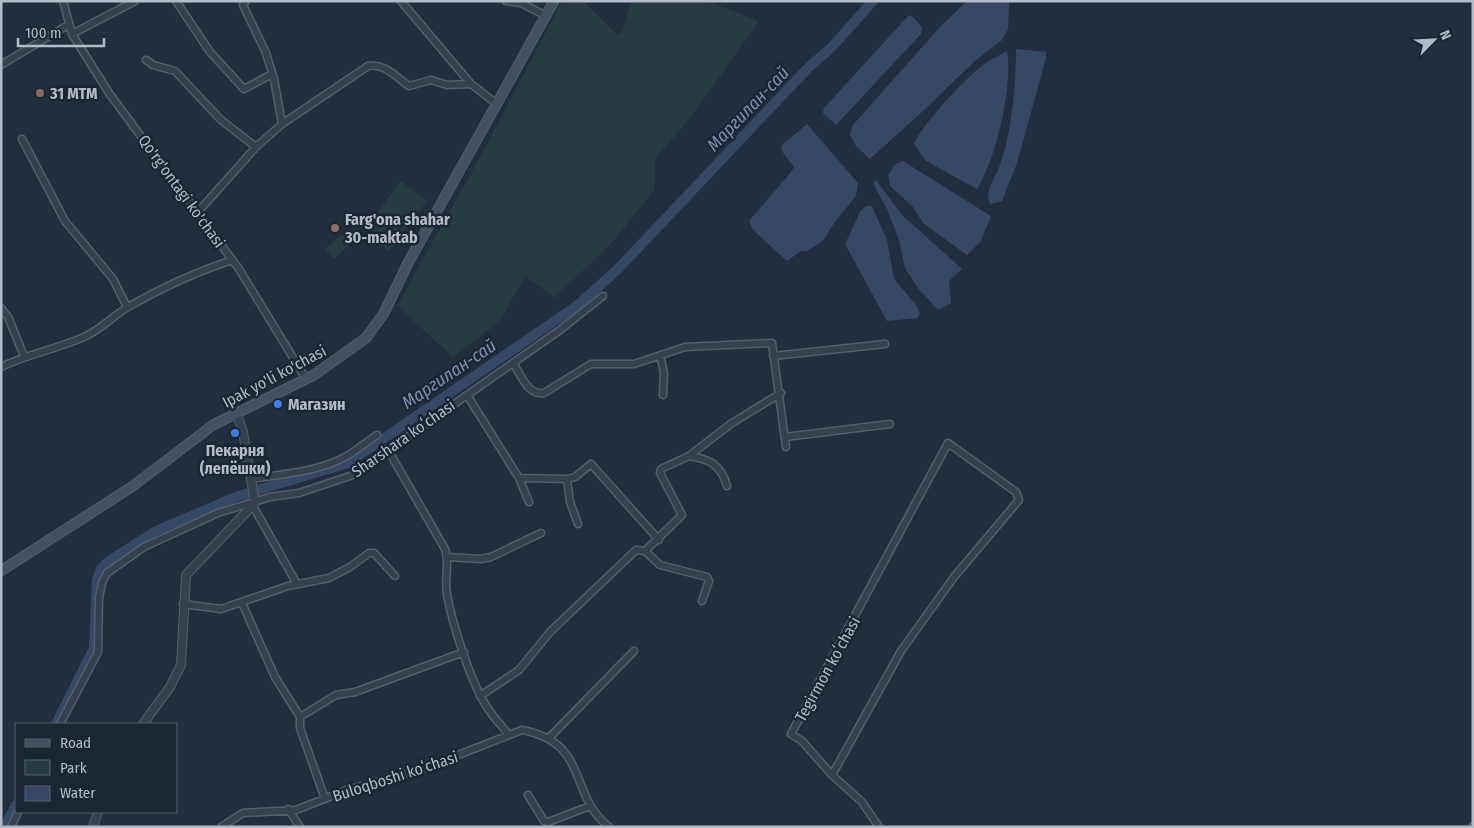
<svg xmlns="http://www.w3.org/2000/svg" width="1474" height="828" viewBox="0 0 1474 828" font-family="'Fira Sans Condensed',sans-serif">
  <rect width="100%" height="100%" fill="#222e3f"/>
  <path fill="#253c40" d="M562,1H583L616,34L622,32L631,1H706L759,21L687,122L655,159V189L614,240L555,298L525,276L500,321L453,357L397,306L485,148Z
    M401,181L427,201L389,251L363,231Z
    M342,234L350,244L334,259L325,249Z"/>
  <path fill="#354967" d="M967,1H1009L1008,29L1002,40L976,60L924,110L870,159L856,146L850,135L853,125L939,28Z
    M909,15L913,17L922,27L921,34L836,125L823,113L824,108Z
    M1016,49L1046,52V58L1017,163L1002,201L990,204C984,191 995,178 1000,165C1012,131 1016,86 1016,49Z
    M1007,51C1013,87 996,158 977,189L926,161L914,144C922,124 965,79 983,65C990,59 999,56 1007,51Z
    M807,124L858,183L856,196L834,223L823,241L807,251H801L787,261L753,230L749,221L792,171L794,167L781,150L782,145Z
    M903,161L991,216L981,241L967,255L923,223L913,207L890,186L888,175L896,164Z
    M876,180L902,215L962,269L949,281L951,303L938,310L918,288L905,268L899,240L887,209L873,183Z
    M866,206H872L887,240L894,279L916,305L920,314L917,318L887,321L845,244L860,212Z"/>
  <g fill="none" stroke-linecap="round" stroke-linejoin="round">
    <path stroke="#354967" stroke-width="10" d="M56,724L94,648L97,579L101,569L109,561L156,531L238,496L348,463L578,305L618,269L808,68L832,47L873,1
      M4,827L16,805"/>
    <defs>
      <path id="minor" d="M63,1L72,34L109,93L239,269L306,379
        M176,1L210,52L244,89L272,74
        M246,1L243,5L266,53L274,79L282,124
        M401,1L471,84L497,104
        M506,1L521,3L546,16
        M72,34L135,1
        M146,60L153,65L175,71L221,120L256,147
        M1,65L68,25
        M22,139L65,221L113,279L127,307
        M198,212L256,147L282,124L368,66C385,63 396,77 409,86L431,80L447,85L471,84
        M1,308L8,317L24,356
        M660,355L664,373L663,395
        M773,356L885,344
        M513,363C521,375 528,396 544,393L591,364H634L685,347L772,343L786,447
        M1,367C28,354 57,349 84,337C100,330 113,316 128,307C161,288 196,272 232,260
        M467,395L519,478L529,502
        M785,437L890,424
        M388,450L445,549C450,564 444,579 447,594C452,623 472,687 489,710C494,718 502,726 508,734
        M689,456C710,459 721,465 727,486
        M519,478L567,479L575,477L591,464L659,540
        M251,479C281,474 318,472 345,457C356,451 366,442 377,435
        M567,479L570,502L578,524
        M253,506L297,584
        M645,551L660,565L707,577L709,581L702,601
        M447,557L481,559L491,557L541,533
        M242,603L275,677L300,717V728L325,799
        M183,604L221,609L288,586L329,578L350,567L369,553H374L395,576
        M480,696L519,670L550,632L636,550L645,551L682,515L660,473L661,469L689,456L732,423L781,393
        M300,717L336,695L355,692L464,652
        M60,724L98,652L99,598L102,583L107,573L144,547L218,513L270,497L299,493L353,475L560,330L603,296
        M549,738L634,651
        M832,775L901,651L954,577L1019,500L1016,492L948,443L791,734L802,741L832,775L862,802L879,827
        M528,795L544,821L548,822L590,806
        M288,809L300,827
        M11,827L18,812
        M221,827L243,813L296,810L347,790L420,770L522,730C590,743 567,793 609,827
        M1472,827L1473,826"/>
      <path id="tertiary" d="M143,724L170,687L181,665L186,575L255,503L243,432L237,414
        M93,827L98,812"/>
      <path id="secondary" d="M1,571L133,486L213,425L314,375L366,338L384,313L408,263L554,1"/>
    </defs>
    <use href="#minor" stroke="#555e6d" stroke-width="9"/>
    <use href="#tertiary" stroke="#555e6d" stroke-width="10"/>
    <use href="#secondary" stroke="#555e6d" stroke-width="11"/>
    <use href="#minor" stroke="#37404f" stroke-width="6"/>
    <use href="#tertiary" stroke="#37404f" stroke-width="8"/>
    <use href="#secondary" stroke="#444f62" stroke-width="9"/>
  </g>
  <g fill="#8d6e63" stroke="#1c2534" stroke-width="2">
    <circle cx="40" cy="93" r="5"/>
    <circle cx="335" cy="228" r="5"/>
  </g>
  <g fill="#3f7fe0" stroke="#1c2534" stroke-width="2">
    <circle cx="278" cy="404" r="5"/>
    <circle cx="235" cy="433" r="5"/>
  </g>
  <g text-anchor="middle" stroke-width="5" stroke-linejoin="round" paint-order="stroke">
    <g font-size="16" font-weight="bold" fill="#b3bbca" stroke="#1c2534" text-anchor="start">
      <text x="50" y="99">31 MTM</text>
      <text x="345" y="225">Farg'ona shahar<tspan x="345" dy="18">30-maktab</tspan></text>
      <text x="288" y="410">Магазин</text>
      <text x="235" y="456" text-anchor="middle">Пекарня<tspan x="235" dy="18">(лепёшки)</tspan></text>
    </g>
    <g font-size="16" fill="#b3bbca" stroke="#1c2534">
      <text transform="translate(182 191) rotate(54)" y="6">Qo'rg'ontagi ko'chasi</text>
      <text transform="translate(274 376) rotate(-28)" y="6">Ipak yo'li ko'chasi</text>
      <text transform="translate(403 438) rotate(-35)" y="6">Sharshara koʻchasi</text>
      <text transform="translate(827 669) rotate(-61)" y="6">Tegirmon koʻchasi</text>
      <text transform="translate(395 776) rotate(-18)" y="6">Buloqboshi koʻchasi</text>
    </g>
    <g font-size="18" font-style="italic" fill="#7990b3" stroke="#1c2534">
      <text transform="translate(748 109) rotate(-46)" y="6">Маргилан-сай</text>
      <text transform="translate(449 374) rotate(-34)" y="6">Маргилан-сай</text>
    </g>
  </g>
  <rect width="1474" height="828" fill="none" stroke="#b3bbca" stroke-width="5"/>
  <rect x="15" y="723" width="162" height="90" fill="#1c2534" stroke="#586170"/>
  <rect x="25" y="739" width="25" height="8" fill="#444f62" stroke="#586170"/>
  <text x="60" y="748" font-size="15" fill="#b3bbca">Road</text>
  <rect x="25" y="760" width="25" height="15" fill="#253c40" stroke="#586170"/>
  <text x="60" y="773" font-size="15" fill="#b3bbca">Park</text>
  <rect x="25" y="786" width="25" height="15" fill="#354967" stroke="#586170"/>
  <text x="60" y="798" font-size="15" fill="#b3bbca">Water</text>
  <g transform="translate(1434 40) rotate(66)" stroke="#1c2534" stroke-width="4" paint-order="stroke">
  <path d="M0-4L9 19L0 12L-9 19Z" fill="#b3bbca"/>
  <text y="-8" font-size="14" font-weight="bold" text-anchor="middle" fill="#b3bbca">N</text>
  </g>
  <path d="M18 38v8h86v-8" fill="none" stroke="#b3bbca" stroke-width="2.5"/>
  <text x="25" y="38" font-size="15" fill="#b3bbca" stroke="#1c2534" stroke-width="4" paint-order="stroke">100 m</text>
</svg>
